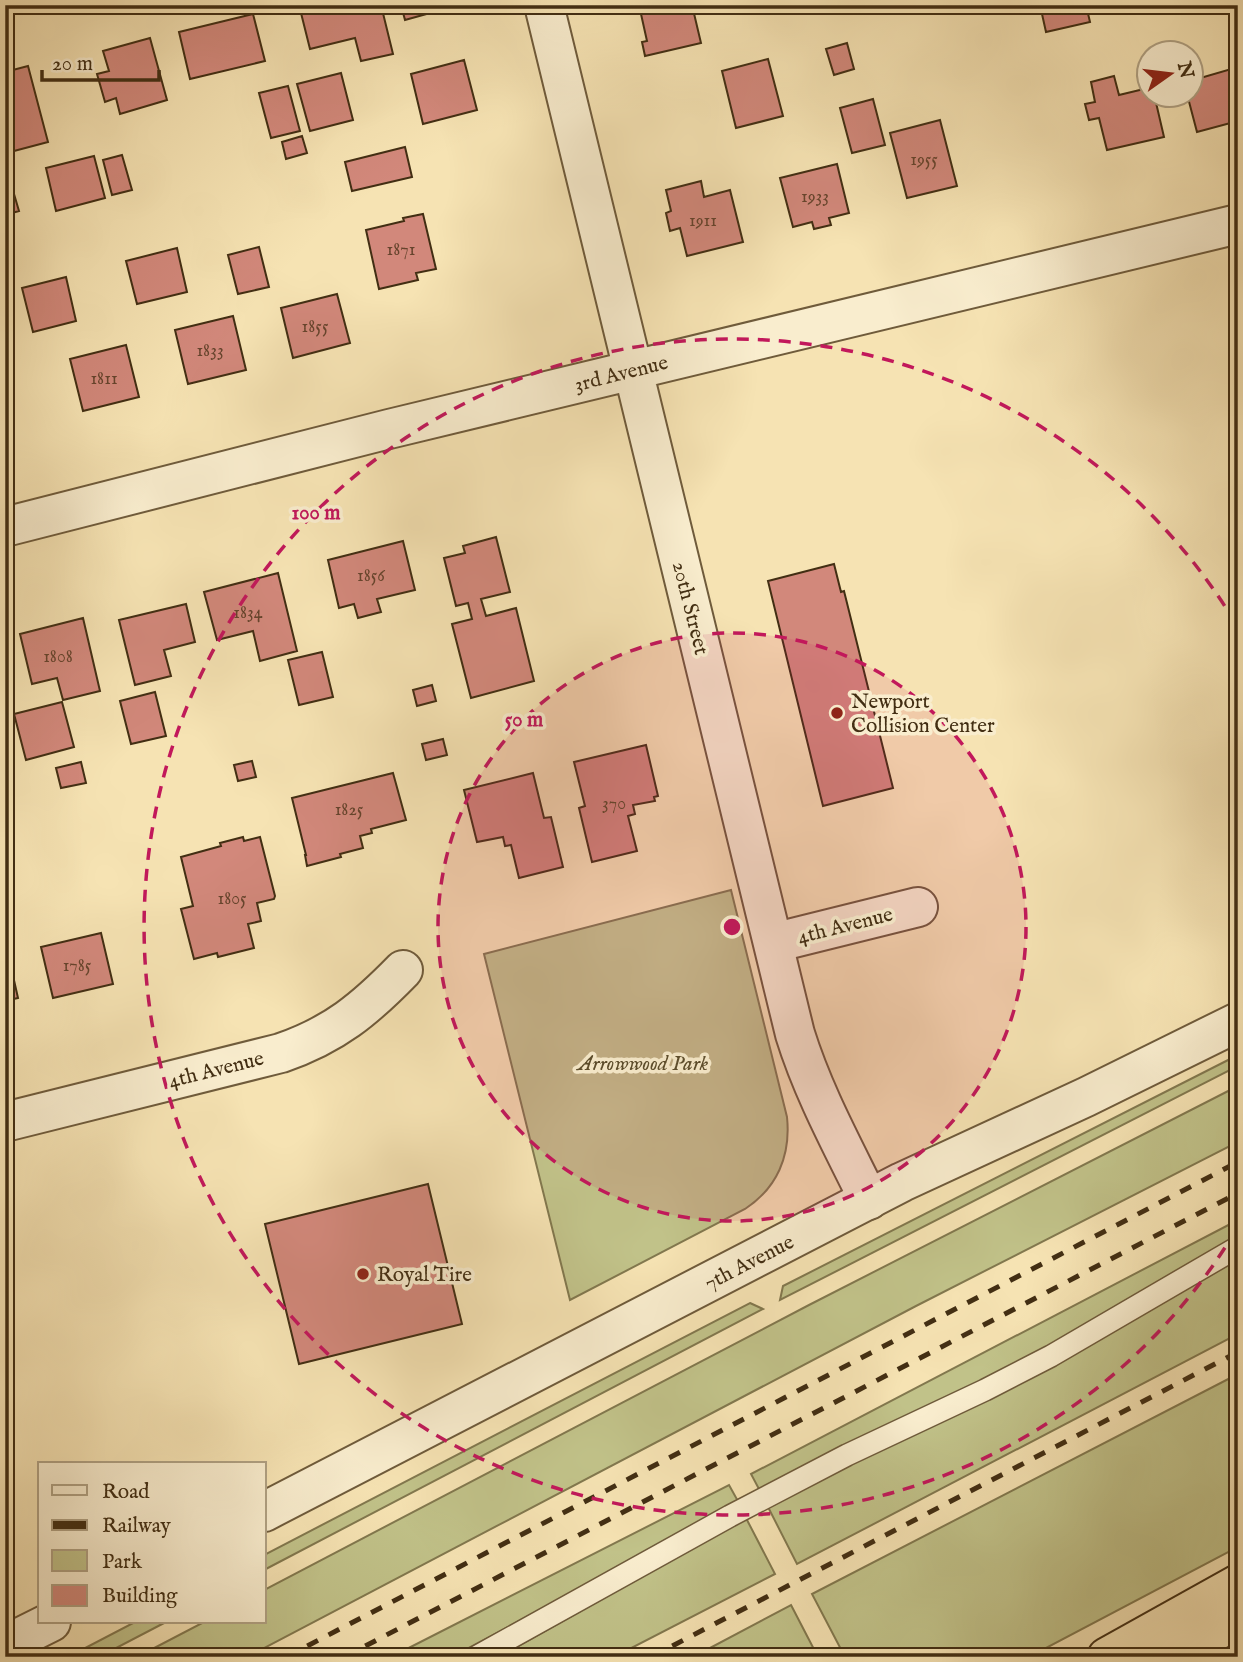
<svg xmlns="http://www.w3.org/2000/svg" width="1243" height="1662" viewBox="0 0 1243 1662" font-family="'IM FELL English',serif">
  <rect width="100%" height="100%" fill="#f6e3b3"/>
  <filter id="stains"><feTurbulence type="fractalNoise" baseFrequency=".00286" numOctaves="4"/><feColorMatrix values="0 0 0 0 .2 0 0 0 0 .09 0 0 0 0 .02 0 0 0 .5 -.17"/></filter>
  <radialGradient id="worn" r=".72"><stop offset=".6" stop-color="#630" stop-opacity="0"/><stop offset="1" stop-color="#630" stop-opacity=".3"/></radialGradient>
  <path fill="#c1c289" stroke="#82784e" stroke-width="2" d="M731,890L787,1117C791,1156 777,1188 745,1209L570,1300L484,954Z
    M1238,1055V1066L780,1300L783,1286Z
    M1238,1086V1142L916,1306L247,1657H137L204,1622H264V1590L809,1305Z
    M1238,1220V1238L1084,1328L964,1391L760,1491L751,1474Z
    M1238,1256V1334L797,1564L768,1507Z
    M750,1303L763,1309L264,1570V1555Z
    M1238,1374V1547L1029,1657H845L812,1594Z
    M729,1485L739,1503L452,1657H391Z
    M746,1518L775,1574L614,1657H499Z
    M791,1605L818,1657H693Z
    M135,1622H166L99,1657H68Z"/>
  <path fill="#d2887b" stroke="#422e13" stroke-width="2" d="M299,5H381L393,54L361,61L355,38L310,49Z
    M401,5H459L405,20Z
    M639,5H692L701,43L645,56L642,42L647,41Z
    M1040,5H1086L1090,22L1046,32Z
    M253,14L265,61L190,79L179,32Z
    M150,38L167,100L120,114L116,98L105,102L97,74L109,71L103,51Z
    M847,43L854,69L834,75L826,49Z
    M768,59L783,116L736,128L722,71Z
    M464,60L477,110L423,124L411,74Z
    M28,66L48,142L14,151L8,126L5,127V72Z
    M1238,67V121L1197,132L1187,94H1190V81Z
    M341,73L353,120L310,131L297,84Z
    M1114,76L1119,95L1148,88V94H1154L1164,137L1107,150L1099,118L1089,120L1085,104L1095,102L1091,82Z
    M288,86L300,131L271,138L259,93Z
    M873,99L885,145L852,153L840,108Z
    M940,120L957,186L907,198L890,133Z
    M302,136L307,153L286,159L282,142Z
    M405,147L412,177L352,191L345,162Z
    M122,155L132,190L112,195L103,160Z
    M94,156L105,198L56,211L46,168Z
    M837,164L849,213L829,218L831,225L814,229L812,222L793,227L780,178Z
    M701,181L704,197L730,190L743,242L687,256L680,228L670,231L666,213L671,211L666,190Z
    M14,194L19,211L5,215V196Z
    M423,214L436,269L416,273L418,280L379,289L366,230L404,221L403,218Z
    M259,247L269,287L238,294L228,255Z
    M177,248L187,292L137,304L126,261Z
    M66,277L76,321L33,332L22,288Z
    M337,294L350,343L293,358L281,308Z
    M233,316L246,370L188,384L175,330Z
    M126,345L139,397L83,411L70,359Z
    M496,537L510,592L481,599L486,616L516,608L534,681L471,698L452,624L472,619L468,603L456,606L444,558L465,553L463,546Z
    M403,541L415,590L377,599L381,612L358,618L354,604L339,608L328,560Z
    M834,564L841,592L844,591L893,788L823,806L768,581Z
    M278,573L297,651L260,661L253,631L217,640L204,592Z
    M186,604L195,642L164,650L171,676L135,685L119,620Z
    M83,618L100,691L63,700L57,678L32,684L20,634Z
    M322,652L333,697L299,705L288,660Z
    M432,685L436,701L417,706L413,690Z
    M155,692L166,736L131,744L120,701Z
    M62,702L74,747L26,760L14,714Z
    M443,739L447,755L426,760L422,744Z
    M646,745L658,796L654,797L655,801L633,805L635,814L628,816L637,851L592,862L579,808L585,806L574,762Z
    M252,761L256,777L238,781L234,765Z
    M81,762L86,783L61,788L56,768Z
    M393,773L406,820L371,829L372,833L360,836L363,848L340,854L341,857L307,866L305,855H306L292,798Z
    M533,773L544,818L551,817L563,867L519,878L511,845L505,846L503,837L477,842L464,790Z
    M243,837L244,841L260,837L275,896L274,899L257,903L261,921L248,924L254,948L218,957L217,953L194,959L181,909L193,906L181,857L221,846L220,843Z
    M101,933L113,984L53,998L41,947Z
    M9,958L18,998L5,1001V959Z
    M428,1184L462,1324L299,1364L265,1224Z"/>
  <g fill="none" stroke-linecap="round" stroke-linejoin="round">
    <defs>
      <path id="service" d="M476,1657L730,1516L847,1455L985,1390L1051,1356L1238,1247"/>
      <path id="minor" d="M544,5L795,1034C813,1092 842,1145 869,1200
        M5,527L389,429L1238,224
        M773,943L918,907
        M5,1122L281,1053C334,1035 365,1009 403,970"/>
      <path id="tertiary" d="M264,1512L902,1182L1086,1097L1238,1022
        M5,1645L51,1622"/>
      <path id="motorway" d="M1107,1657L1238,1584
        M1163,1657L1238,1620"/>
    </defs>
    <use href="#service" stroke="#6f5b3b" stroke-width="24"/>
    <use href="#minor" stroke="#6f5b3b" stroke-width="42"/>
    <use href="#tertiary" stroke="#6f5b3b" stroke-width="42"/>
    <use href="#motorway" stroke="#422e13" stroke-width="42"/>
    <use href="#service" stroke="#f9edce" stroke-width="21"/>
    <use href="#minor" stroke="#f9edce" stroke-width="38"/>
    <use href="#tertiary" stroke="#f9edce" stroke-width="38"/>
    <use href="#motorway" stroke="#f6e3b3" stroke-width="38"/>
    <path stroke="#422e13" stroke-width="5" stroke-dasharray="12 12" stroke-linecap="butt" d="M286,1657L1238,1162
      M344,1657L1238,1193
      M651,1657L1238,1352"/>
  </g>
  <circle cx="732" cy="927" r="294" fill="#c2185b" fill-opacity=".12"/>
  <g fill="none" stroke="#c2185b" stroke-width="3.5" stroke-dasharray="12 9">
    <circle cx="732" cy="927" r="294"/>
    <path d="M1236 1230A588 588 0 1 1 1236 624"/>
  </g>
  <g fill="#8f2418" stroke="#f9edce" stroke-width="2.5">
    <circle cx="837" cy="713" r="7"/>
    <circle cx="363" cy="1274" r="7"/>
  </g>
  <g text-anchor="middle" stroke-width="7" stroke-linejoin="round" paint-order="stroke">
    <g font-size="18" fill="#66442d">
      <text x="924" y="165">1955</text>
      <text x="815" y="202">1933</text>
      <text x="703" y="226">1911</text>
      <text x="401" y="255">1871</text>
      <text x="315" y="332">1855</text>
      <text x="210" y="356">1833</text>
      <text x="104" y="384">1811</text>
      <text x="371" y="581">1856</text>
      <text x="248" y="618">1834</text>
      <text x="58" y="662">1808</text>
      <text x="614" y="809">370</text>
      <text x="349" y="815">1825</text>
      <text x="232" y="904">1805</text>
      <text x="77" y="971">1785</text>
    </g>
    <g font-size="21" fill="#422e13" stroke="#f9edce">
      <text transform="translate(621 373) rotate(-14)" y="7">3rd Avenue</text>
      <text transform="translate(691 608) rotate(76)" y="7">20th Street</text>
      <text transform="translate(845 925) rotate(-14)" y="7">4th Avenue</text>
      <text transform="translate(216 1069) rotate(-14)" y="7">4th Avenue</text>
      <text transform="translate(749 1262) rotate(-27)" y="7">7th Avenue</text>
    </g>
    <g font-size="21" fill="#422e13" stroke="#f9edce" text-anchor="start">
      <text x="851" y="708">Newport<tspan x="851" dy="24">Collision Center</tspan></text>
      <text x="377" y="1281">Royal Tire</text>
    </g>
    <g font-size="21" font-style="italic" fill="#5b4c2b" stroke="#f9edce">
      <text x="643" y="1070">Arrowwood Park</text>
    </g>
  </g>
  <circle cx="732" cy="927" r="10" fill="#c2185b" stroke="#f9edce" stroke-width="3.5"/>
  <g font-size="21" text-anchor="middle" font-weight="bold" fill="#c2185b" stroke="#f9edce" stroke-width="7" stroke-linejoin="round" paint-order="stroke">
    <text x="316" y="519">100 m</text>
    <text x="524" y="726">50 m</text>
  </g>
  <rect width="1243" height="1662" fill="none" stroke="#f6e3b3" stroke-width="28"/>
  <rect x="7" y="7" width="1229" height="1648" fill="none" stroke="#422e13" stroke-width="3.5"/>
  <rect x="14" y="14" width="1215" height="1634" fill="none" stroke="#422e13" stroke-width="2"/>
  <rect x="38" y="1462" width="228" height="161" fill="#f9edce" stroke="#b0a183" stroke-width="2"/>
  <rect x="52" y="1485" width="35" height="10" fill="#f9edce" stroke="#b0a183" stroke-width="2"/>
  <text x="102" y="1498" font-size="21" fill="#422e13">Road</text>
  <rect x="52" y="1520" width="35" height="10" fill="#422e13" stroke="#b0a183" stroke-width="2"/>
  <text x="102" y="1532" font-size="21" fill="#422e13">Railway</text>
  <rect x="52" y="1550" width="35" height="21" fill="#c1c289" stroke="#b0a183" stroke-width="2"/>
  <text x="102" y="1568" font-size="21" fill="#422e13">Park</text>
  <rect x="52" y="1585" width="35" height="21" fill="#d2887b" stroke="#b0a183" stroke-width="2"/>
  <text x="102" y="1602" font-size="21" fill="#422e13">Building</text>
  <g transform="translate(1170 74) rotate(76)"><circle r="33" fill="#f9edce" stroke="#b0a183" stroke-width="2"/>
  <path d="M0-5L12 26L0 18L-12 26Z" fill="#8f2418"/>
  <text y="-10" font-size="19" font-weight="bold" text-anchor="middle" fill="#422e13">N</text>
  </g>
  <path d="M42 70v10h117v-10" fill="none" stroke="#422e13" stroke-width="3.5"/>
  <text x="52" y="70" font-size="21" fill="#422e13" stroke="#f9edce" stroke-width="5" paint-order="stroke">20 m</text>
  <rect width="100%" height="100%" filter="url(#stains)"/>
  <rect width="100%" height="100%" fill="url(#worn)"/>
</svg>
